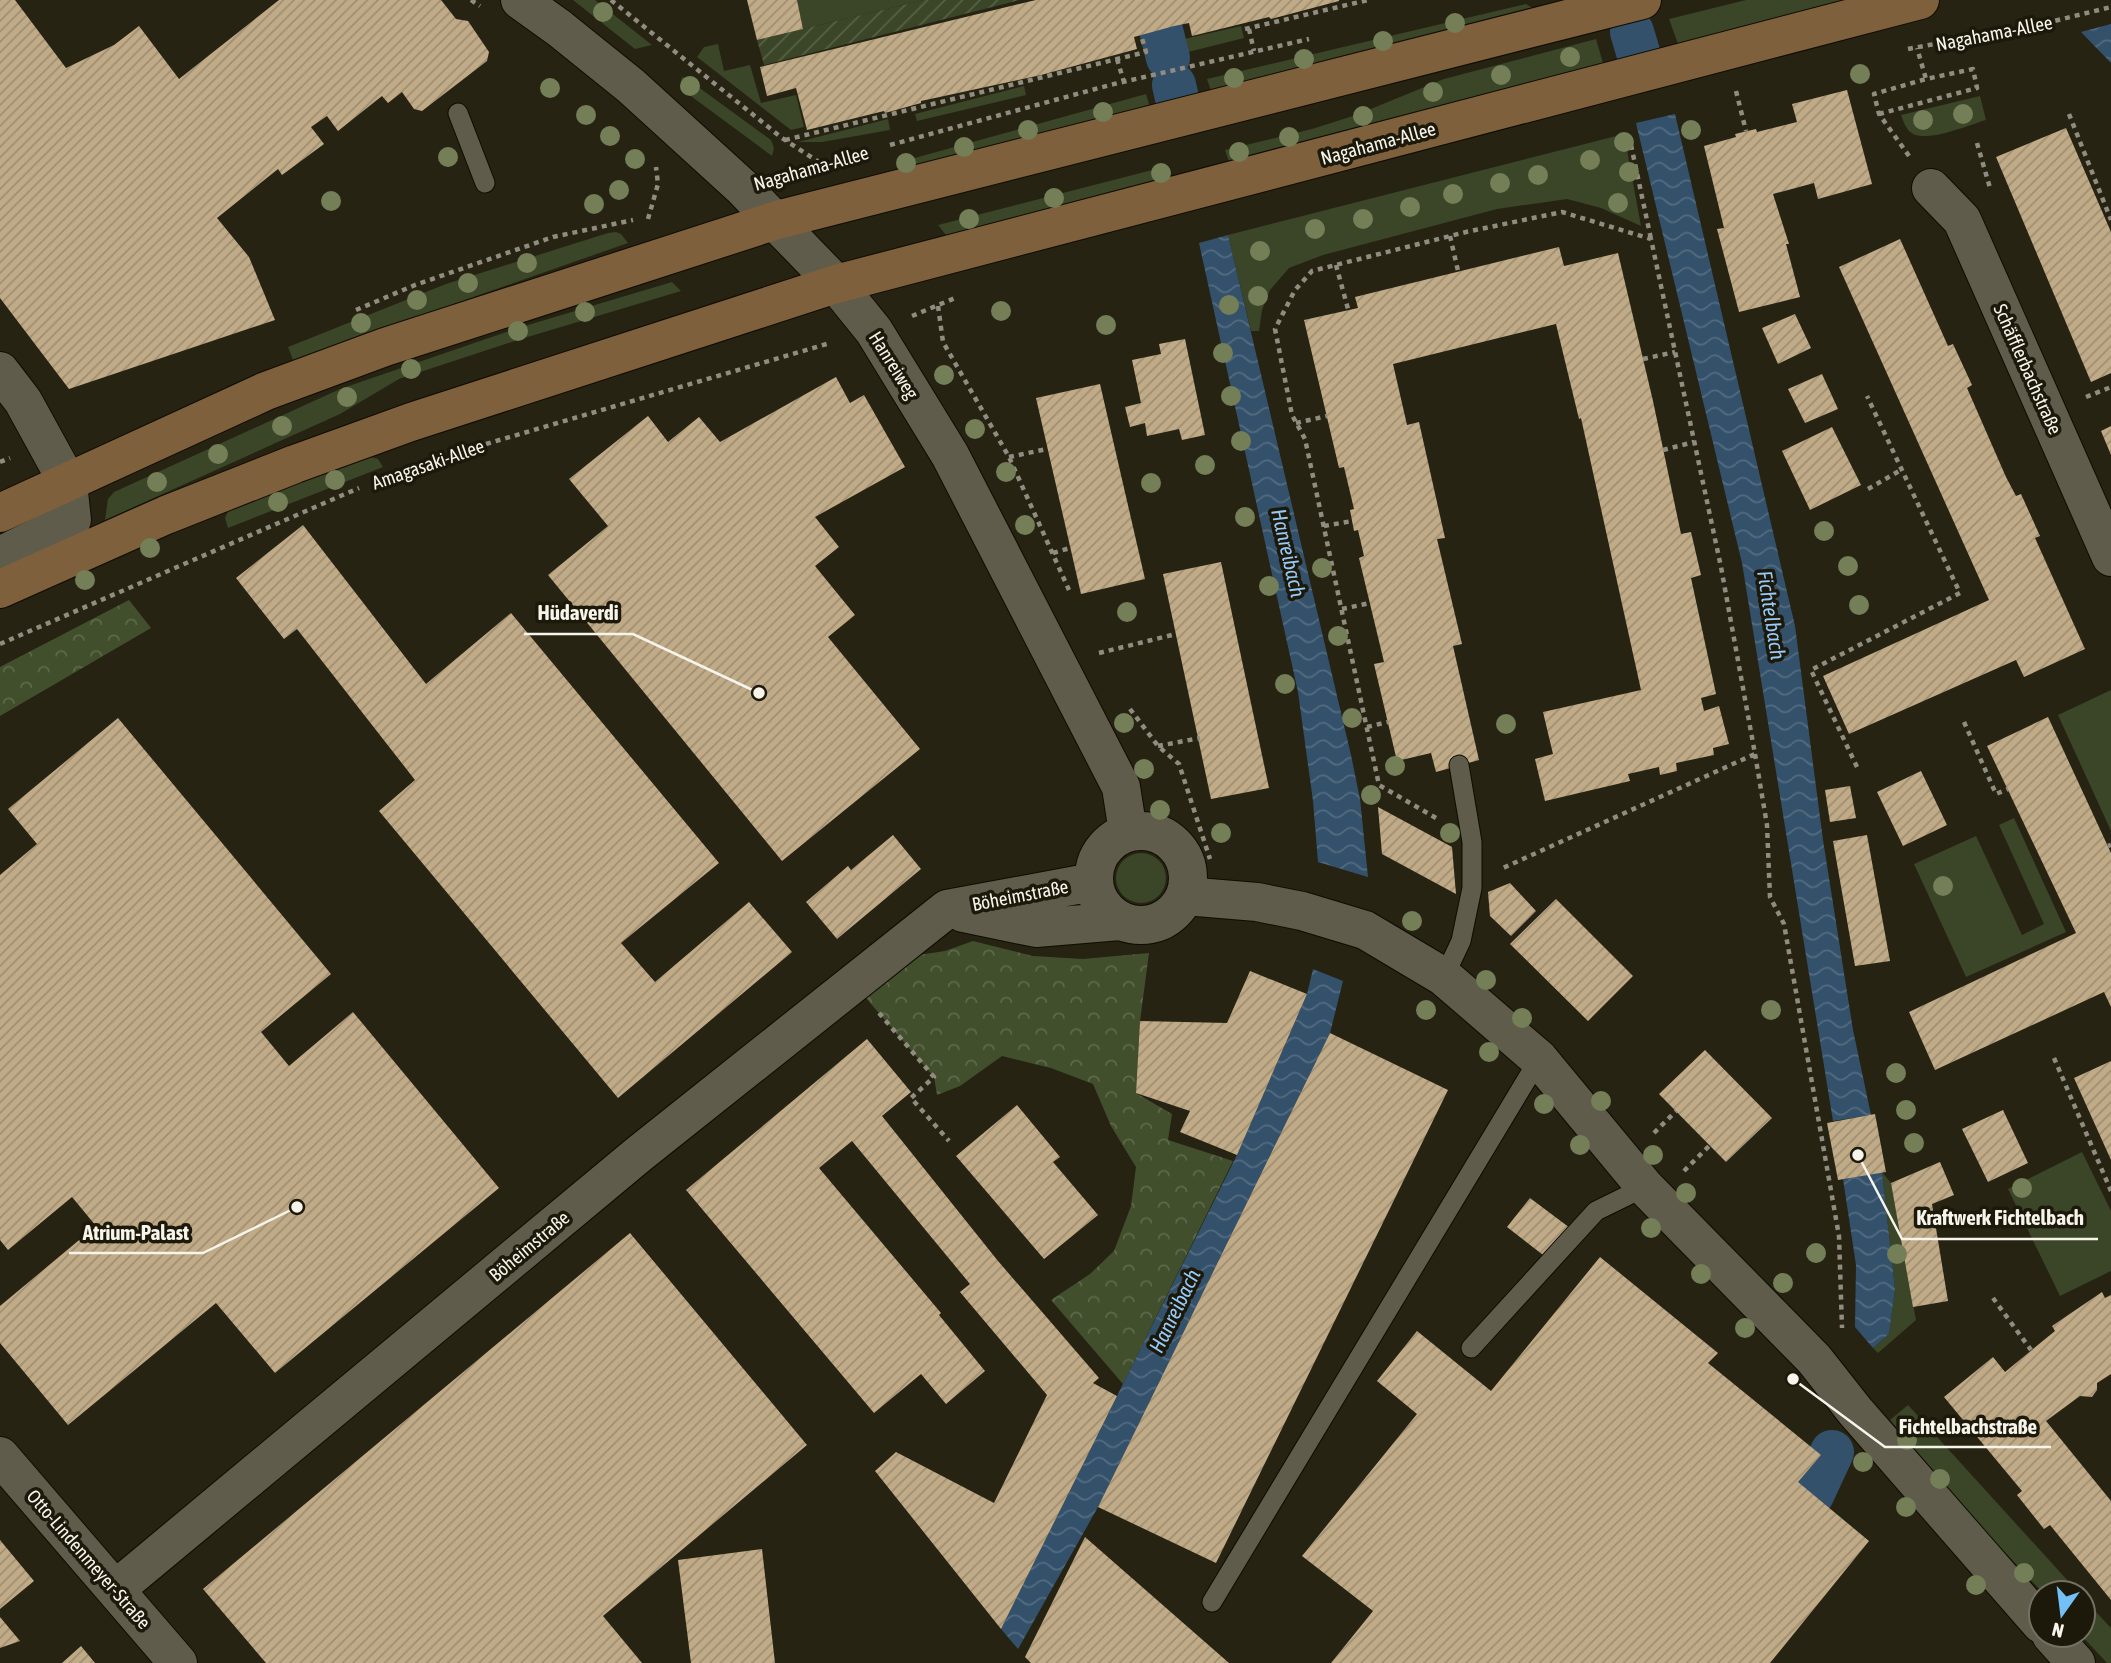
<svg xmlns="http://www.w3.org/2000/svg" width="2111" height="1663" viewBox="0 0 2111 1663" font-family="'Asap Condensed',sans-serif">
  <defs>
    <pattern id="forest-crowns" width="20" height="18" patternUnits="userSpaceOnUse" patternTransform="scale(1.75)"><rect width="20" height="18" fill="#424f2d"/><path d="M2 6a3 3 0 1 1 6 0M12 15a3 3 0 1 1 6 0" fill="none" stroke="#5e694c"/></pattern>
    <pattern id="garden-furrows" width="10" height="10" patternUnits="userSpaceOnUse" patternTransform="scale(1.75)"><rect width="10" height="10" fill="#3a4627"/><path d="M-1 1l2-2M0 10L10 0M9 11l2-2" fill="none" stroke="#576146"/></pattern>
    <pattern id="water-waves" width="16" height="10" patternUnits="userSpaceOnUse" patternTransform="scale(1.75)"><rect width="16" height="10" fill="#34516b"/><path d="M0 5q4-4 8 0t8 0" fill="none" stroke="#526b80"/></pattern>
    <pattern id="building-hatch" width="6" height="6" patternUnits="userSpaceOnUse" patternTransform="scale(1.75)"><rect width="6" height="6" fill="#c1ab87"/><path d="M-1 1l2-2M0 6l6-6M5 7l2-2" fill="none" stroke="#9d8e74"/></pattern>
  </defs>
  <rect width="100%" height="100%" fill="#262313"/>
  <path fill="#3a4627" d="M573,0H595L652,45L635,49Z
    M797,0H924L803,29Z
    M1746,0H1855L1678,44L1669,19Z
    M1526,4L1539,12L1211,91L1207,79Z
    M1241,26L1244,38L1184,53L1180,40Z
    M1596,39L1603,63L1229,162L1225,150L1312,129L1356,115L1444,79Z
    M718,44L724,71L750,65L761,103L796,95L804,127L791,130L697,57L704,47Z
    M682,77L686,78L771,140L774,148L772,156L680,88Z
    M1024,86L1026,95L917,121L915,114Z
    M1146,94L1150,107L896,173L900,162Z
    M1980,96L1986,120C1969,125 1930,142 1913,134C1906,130 1904,123 1901,115Z
    M888,119L890,130L822,142H798Z
    M1624,134L1641,226L1601,208L1567,199L1497,209L1323,255L1289,268L1270,290L1262,310L1259,331H1251L1228,235Z
    M1164,167L1167,178L946,235L938,225Z
    M616,232L621,234L628,243L293,360L288,347L446,284L608,233Z
    M672,282L681,291L521,339L399,379L340,414L105,520L108,499L114,492L340,389L518,328Z
    M367,456L378,459L383,467L228,528L225,518L229,509Z
    M2111,690V831L2058,715Z
    M2014,818L2066,932L1966,977L1914,864L1976,836L2022,935L2044,924L1999,825Z
    M1116 878a25 25 0 1 1 50 0a25 25 0 1 1-50 0Z
    M2082,1152L2111,1211V1271L2060,1296L2008,1189Z
    M1882,1172L1891,1183L1916,1320L1878,1353L1873,1348L1889,1334L1895,1289Z
    M1908,1405L2079,1593H2043L1983,1529L1890,1420Z
    M2083,1598L2111,1628V1663H2107L2081,1635Z"/>
  <path fill="url(#forest-crowns)" d="M129,600L151,628L0,716V667Z
    M973,941L1033,956L1083,959L1149,953L1140,1021L1136,1093L1172,1114L1168,1140L1233,1161L1123,1384L1051,1300L1090,1274L1114,1251L1131,1206L1136,1167L1111,1126L1093,1084L1051,1068L1002,1056L960,1086L937,1095L934,1077L853,983L912,956L945,951Z"/>
  <path fill="url(#garden-furrows)" d="M924,0H1020L764,65L757,40Z"/>
  <path fill="url(#water-waves)" d="M2062,5L2111,19V63L2081,32Z
    M1675,114L1795,626L1823,840L1853,1030L1871,1115L1833,1121L1742,563L1636,123Z
    M1228,235L1351,755L1360,799L1368,877L1318,862L1313,801L1298,692L1199,243Z
    M1313,969L1343,981L1330,1033L1098,1507L1018,1649L1001,1629L1237,1155L1307,994Z
    M1882,1172L1895,1289L1889,1334L1873,1348L1855,1327L1856,1265L1843,1179Z"/>
  <path fill="#262313" d="M2083,0H2101L2111,13V24L2077,33L2059,6Z"/>
  <g fill="none" stroke-linecap="round" stroke-linejoin="round">
    <path stroke="#34516b" stroke-width="44" d="M1161,30L1168,58
      M1632,32L1638,52
      M1174,85L1177,98
      M1812,1495L1832,1452"/>
  </g>
  <path fill="url(#building-hatch)" d="M0,0H15L66,68L114,45L139,26L179,79L279,0H441L456,19L468,21L489,52L487,61L422,111L414,109L402,92L388,103L382,96L338,131L327,116L311,127L324,144L282,175L278,169L217,218L249,257L275,320L69,389L0,298Z
    M747,0H797L803,29L757,40Z
    M1036,0H1339V1L1271,19L1269,17L1192,36L1189,23L1174,26L1134,37L1137,49L1041,75L921,101V103L885,113L884,111L807,130L796,88L767,96L760,67Z
    M1847,90L1872,184L1818,199L1814,183L1773,194L1789,244H1786L1800,297L1739,312L1717,229L1724,228L1704,146L1736,137L1735,134L1756,129L1757,132L1797,122L1792,104Z
    M2066,128L2111,232V373L2091,382L1996,157Z
    M1900,239L1948,346L1953,344L1972,385L1967,388L2006,477L2016,496L2021,494L2040,536L2035,538L2085,649L2024,677L2016,660L1849,734L1823,676L1989,600L1839,267Z
    M1559,247L1564,266L1618,253L1653,401L1681,534L1691,532L1701,575L1691,578L1716,694L1701,698L1704,711L1719,706L1729,744L1713,748L1714,755L1676,763L1677,771L1660,775L1659,767L1628,774L1630,781L1545,801L1535,759L1553,754L1543,712L1641,690L1581,418L1579,419L1556,324L1393,364L1407,425L1419,422L1445,538L1437,539L1462,644L1453,646L1479,760L1436,772L1431,753L1397,761L1374,664L1384,662L1359,558L1364,556L1358,530L1354,531L1350,510L1354,509L1344,467L1339,468L1304,320L1358,308L1355,297Z
    M1795,314L1811,348L1778,364L1762,328Z
    M1185,339L1205,435L1182,440L1179,429L1147,436L1145,423L1130,427L1125,407L1141,403L1132,360L1161,354L1159,344Z
    M1822,374L1838,409L1805,423L1788,389Z
    M836,377L850,403L864,395L905,467L815,517L839,547L815,566L855,615L828,637L920,749L782,861L548,575L608,526L569,479L648,416L668,442L699,417L720,442Z
    M1100,384L1145,579L1081,594L1036,398Z
    M2111,426V455L2101,431Z
    M1832,427L1861,485L1810,510L1782,451Z
    M303,525L426,684L511,613L719,863L621,943L655,982L749,902L792,952L618,1098L379,811L415,780L297,629L284,639L236,578Z
    M1221,562L1269,788L1211,799L1163,574Z
    M2048,717L2111,853V1007L2104,992L1935,1070L1909,1012L2076,933L1987,746Z
    M118,718L331,974L261,1032L289,1066L353,1012L499,1188L275,1373L216,1303L68,1425L0,1343V1306L96,1226L72,1197L8,1250L0,1240V875L37,844L8,809Z
    M1921,771L1947,825L1903,846L1877,792Z
    M1850,786L1856,818L1830,822L1825,790Z
    M1378,807L1452,847L1456,894L1382,854Z
    M893,835L921,869L837,939L806,902L848,866L851,870Z
    M1867,835L1890,961L1855,966L1833,841Z
    M1510,883L1536,911L1511,936L1490,916L1488,892Z
    M1556,899L1633,976L1588,1021L1510,944Z
    M1250,971L1307,994L1237,1155L1180,1132L1190,1111L1136,1093L1140,1021L1227,1023Z
    M1330,1033L1448,1090L1216,1563L1098,1507Z
    M867,1039L911,1092L882,1116L998,1261L1099,1378L1093,1383L1117,1396L1001,1629L875,1471L896,1452L994,1503L1047,1395L960,1292L970,1284L852,1141L819,1168L941,1313L939,1315L985,1371L946,1404L921,1374L874,1413L686,1190Z
    M1705,1050L1772,1118L1726,1162L1659,1094Z
    M2111,1061V1160L2074,1078Z
    M1017,1105L1060,1157L1053,1162L1098,1215L1044,1259L956,1156Z
    M2003,1110L2028,1163L1988,1182L1962,1129Z
    M1875,1114L1886,1172L1838,1180L1827,1123Z
    M1940,1162L1954,1195L1932,1204L1948,1301L1913,1307L1891,1183Z
    M1530,1198L1570,1228L1547,1258L1507,1227Z
    M630,1233L807,1445L603,1616L642,1663H266L203,1589Z
    M1600,1257L1718,1353L1708,1363L1821,1455L1798,1482L1869,1541L1770,1663H1331L1373,1611L1302,1556L1417,1414L1377,1381L1417,1331L1491,1391Z
    M2102,1292L2105,1298L2111,1295V1374L2097,1383V1390L2092,1397L2080,1396L2046,1421L2111,1501V1600L2050,1525L2044,1529L2017,1495L2022,1491L1944,1397L1993,1357L2005,1372L2055,1331L2052,1326Z
    M1085,1537L1229,1663H1031L1025,1657Z
    M0,1540L34,1581L0,1609Z
    M762,1549L775,1663H691L678,1560Z
    M0,1617L20,1641L0,1648Z
    M81,1646L95,1663H62Z"/>
  <g fill="none" stroke-linecap="round" stroke-linejoin="round">
    <defs>
      <path id="lane" d="M458,113L485,183
        M1444,977L1461,941L1472,888V842L1459,765
        M1471,1348L1596,1211L1645,1187
        M1212,1602L1539,1059"/>
      <path id="street" d="M520,0L559,28L631,86L743,188L836,284L874,331L950,455L1121,787L1128,832
        M1931,188L1962,220L2111,557
        M0,371L23,401L68,483L72,520L0,556
        M1094 878a47 47 0 1 1 94 0a47 47 0 1 1-94 0Z
        M1185,896L1257,902L1302,911L1365,930L1444,977L1539,1059L1645,1187L1814,1359L1855,1411L2041,1624
        M963,913L1036,928L1120,921
        M0,1456L178,1663
        M116,1589L639,1154L947,909L1093,882
        M2051,1635L2076,1663"/>
      <path id="secondary" d="M0,513L266,391L385,347L777,220L1642,0
        M0,589L166,515L295,464L411,422L836,284L1920,0"/>
    </defs>
    <use href="#lane" stroke="#0f0c01" stroke-width="21"/>
    <use href="#street" stroke="#0f0c01" stroke-width="40"/>
    <use href="#secondary" stroke="#0f0c01" stroke-width="40"/>
    <path stroke="#908d80" stroke-width="4.5" stroke-dasharray="5 5" stroke-linecap="butt" d="M471,0L480,6
      M611,0L782,138L825,166
      M1245,29L1368,0
      M1249,29L1254,51
      M1908,49L2046,23L2111,7
      M1117,59L1124,82
      M1736,91L1746,131
      M1879,114L1977,88L1973,69L1926,79L1917,48
      M2069,114L2111,220
      M785,140L1146,52L1141,35
      M1977,143L1990,188
      M890,145L1110,85L1309,39
      M1631,145L1651,239
      M1909,156L1879,114L1874,94L1926,79
      M648,219L658,184L656,167
      M1450,236L1458,271
      M1336,265L1348,309
      M938,306L943,342L1009,457L1069,590
      M356,310L415,285L553,237L633,220
      M912,316L955,298
      M1643,359L1675,352
      M2086,397L2111,387
      M1296,423L1327,416
      M486,444L830,343
      M1663,450L1694,442
      M1009,457L1047,449
      M0,462L10,458
      M1868,489L1901,470
      M1324,526L1352,521
      M1053,553L1070,548
      M1342,609L1370,603
      M0,644L359,488
      M1099,653L1176,634
      M1130,709L1158,746L1179,764L1210,859
      M1964,722L1996,794L2008,789
      M1367,727L1388,722
      M1158,746L1200,738
      M1755,754L1767,825L1770,897L1784,924L1839,1236L1842,1328
      M1857,767L1811,670L1960,593L1867,396
      M1436,818L1379,785L1305,439L1292,415L1275,329L1295,290L1312,271L1466,232L1562,212L1651,239L1721,567L1755,754L1503,868
      M2108,846L2111,845
      M879,1013L934,1077L911,1098L949,1141
      M2054,1058L2111,1191
      M1654,1133L1676,1111
      M1684,1171L1709,1146
      M1993,1298L2031,1350"/>
    <use href="#lane" stroke="#5f5c4b" stroke-width="19"/>
    <use href="#street" stroke="#5f5c4b" stroke-width="38"/>
    <use href="#secondary" stroke="#7e603d" stroke-width="38"/>
  </g>
  <g fill="#747f57">
    <circle cx="603" cy="12" r="10"/>
    <circle cx="1455" cy="23" r="10"/>
    <circle cx="1383" cy="41" r="10"/>
    <circle cx="1570" cy="57" r="10"/>
    <circle cx="1304" cy="59" r="10"/>
    <circle cx="1860" cy="74" r="10"/>
    <circle cx="1501" cy="75" r="10"/>
    <circle cx="1234" cy="78" r="10"/>
    <circle cx="690" cy="86" r="10"/>
    <circle cx="550" cy="88" r="10"/>
    <circle cx="1433" cy="92" r="10"/>
    <circle cx="1103" cy="112" r="10"/>
    <circle cx="1963" cy="114" r="10"/>
    <circle cx="586" cy="115" r="10"/>
    <circle cx="1363" cy="116" r="10"/>
    <circle cx="1923" cy="120" r="10"/>
    <circle cx="1028" cy="130" r="10"/>
    <circle cx="1691" cy="130" r="10"/>
    <circle cx="610" cy="136" r="10"/>
    <circle cx="1289" cy="137" r="10"/>
    <circle cx="1624" cy="142" r="10"/>
    <circle cx="964" cy="147" r="10"/>
    <circle cx="1239" cy="152" r="10"/>
    <circle cx="448" cy="157" r="10"/>
    <circle cx="635" cy="159" r="10"/>
    <circle cx="1590" cy="160" r="10"/>
    <circle cx="906" cy="163" r="10"/>
    <circle cx="1629" cy="172" r="10"/>
    <circle cx="1161" cy="173" r="10"/>
    <circle cx="1538" cy="175" r="10"/>
    <circle cx="1500" cy="183" r="10"/>
    <circle cx="619" cy="190" r="10"/>
    <circle cx="1453" cy="194" r="10"/>
    <circle cx="1054" cy="198" r="10"/>
    <circle cx="331" cy="201" r="10"/>
    <circle cx="1618" cy="203" r="10"/>
    <circle cx="594" cy="204" r="10"/>
    <circle cx="1410" cy="207" r="10"/>
    <circle cx="969" cy="219" r="10"/>
    <circle cx="1363" cy="219" r="10"/>
    <circle cx="1315" cy="229" r="10"/>
    <circle cx="1260" cy="251" r="10"/>
    <circle cx="527" cy="263" r="10"/>
    <circle cx="468" cy="283" r="10"/>
    <circle cx="1258" cy="296" r="10"/>
    <circle cx="417" cy="300" r="10"/>
    <circle cx="1229" cy="305" r="10"/>
    <circle cx="1001" cy="311" r="10"/>
    <circle cx="585" cy="312" r="10"/>
    <circle cx="361" cy="323" r="10"/>
    <circle cx="1106" cy="325" r="10"/>
    <circle cx="518" cy="331" r="10"/>
    <circle cx="1223" cy="353" r="10"/>
    <circle cx="411" cy="369" r="10"/>
    <circle cx="944" cy="375" r="10"/>
    <circle cx="1231" cy="396" r="10"/>
    <circle cx="347" cy="397" r="10"/>
    <circle cx="282" cy="426" r="10"/>
    <circle cx="975" cy="429" r="10"/>
    <circle cx="1241" cy="441" r="10"/>
    <circle cx="218" cy="454" r="10"/>
    <circle cx="1205" cy="465" r="10"/>
    <circle cx="1006" cy="472" r="10"/>
    <circle cx="335" cy="480" r="10"/>
    <circle cx="157" cy="482" r="10"/>
    <circle cx="1151" cy="483" r="10"/>
    <circle cx="278" cy="502" r="10"/>
    <circle cx="1245" cy="517" r="10"/>
    <circle cx="1025" cy="525" r="10"/>
    <circle cx="1824" cy="531" r="10"/>
    <circle cx="150" cy="548" r="10"/>
    <circle cx="1848" cy="566" r="10"/>
    <circle cx="1322" cy="568" r="10"/>
    <circle cx="85" cy="580" r="10"/>
    <circle cx="1269" cy="586" r="10"/>
    <circle cx="1859" cy="605" r="10"/>
    <circle cx="1127" cy="612" r="10"/>
    <circle cx="1338" cy="636" r="10"/>
    <circle cx="1285" cy="684" r="10"/>
    <circle cx="1352" cy="718" r="10"/>
    <circle cx="1124" cy="723" r="10"/>
    <circle cx="1506" cy="724" r="10"/>
    <circle cx="1395" cy="766" r="10"/>
    <circle cx="1144" cy="769" r="10"/>
    <circle cx="1371" cy="795" r="10"/>
    <circle cx="1160" cy="810" r="10"/>
    <circle cx="1221" cy="833" r="10"/>
    <circle cx="1450" cy="833" r="10"/>
    <circle cx="1943" cy="886" r="10"/>
    <circle cx="1412" cy="921" r="10"/>
    <circle cx="1486" cy="980" r="10"/>
    <circle cx="1426" cy="1010" r="10"/>
    <circle cx="1771" cy="1010" r="10"/>
    <circle cx="1522" cy="1018" r="10"/>
    <circle cx="1489" cy="1052" r="10"/>
    <circle cx="1896" cy="1073" r="10"/>
    <circle cx="1601" cy="1101" r="10"/>
    <circle cx="1544" cy="1104" r="10"/>
    <circle cx="1906" cy="1110" r="10"/>
    <circle cx="1914" cy="1143" r="10"/>
    <circle cx="1580" cy="1145" r="10"/>
    <circle cx="1653" cy="1155" r="10"/>
    <circle cx="2022" cy="1188" r="10"/>
    <circle cx="1686" cy="1193" r="10"/>
    <circle cx="1651" cy="1228" r="10"/>
    <circle cx="1816" cy="1253" r="10"/>
    <circle cx="1897" cy="1254" r="10"/>
    <circle cx="1701" cy="1274" r="10"/>
    <circle cx="1783" cy="1283" r="10"/>
    <circle cx="1745" cy="1328" r="10"/>
    <circle cx="1907" cy="1440" r="10"/>
    <circle cx="1863" cy="1462" r="10"/>
    <circle cx="1940" cy="1479" r="10"/>
    <circle cx="1906" cy="1507" r="10"/>
    <circle cx="2024" cy="1573" r="10"/>
    <circle cx="1976" cy="1585" r="10"/>
  </g>
  <g text-anchor="middle" stroke-width="7" stroke-linejoin="round" paint-order="stroke">
    <g font-size="19" fill="#f7f5eb" stroke="#1c190a">
      <text transform="translate(1994 33) rotate(-11)" y="7">Nagahama-Allee</text>
      <text transform="translate(1378 143) rotate(-15)" y="7">Nagahama-Allee</text>
      <text transform="translate(811 168) rotate(-16)" y="7">Nagahama-Allee</text>
      <text transform="translate(894 365) rotate(58)" y="7">Hanreiweg</text>
      <text transform="translate(2028 369) rotate(66)" y="7">Schäfflerbachstraße</text>
      <text transform="translate(428 464) rotate(-19)" y="7">Amagasaki-Allee</text>
      <text transform="translate(1020 895) rotate(-11)" y="7">Böheimstraße</text>
      <text transform="translate(529 1246) rotate(-40)" y="7">Böheimstraße</text>
      <text transform="translate(89 1559) rotate(49)" y="7">Otto-Lindenmeyer-Straße</text>
    </g>
    <g font-size="21" font-style="italic" fill="#96caf9" stroke="#1c190a">
      <text transform="translate(1288 553) rotate(77)" y="7">Hanreibach</text>
      <text transform="translate(1771 615) rotate(81)" y="7">Fichtelbach</text>
      <text transform="translate(1175 1311) rotate(-64)" y="7">Hanreibach</text>
    </g>
  </g>
  <path fill="none" stroke="#f7f5eb" stroke-width="2.5" d="M759 693L633 634H524M1858 1155L1902 1239H2098M297 1207L203 1253H69M1793 1379L1885 1447H2051"/>
  <g fill="#f7f5eb" stroke="#1c190a" stroke-width="2.5">
    <circle cx="759" cy="693" r="7"/>
    <circle cx="1858" cy="1155" r="7"/>
    <circle cx="297" cy="1207" r="7"/>
    <circle cx="1793" cy="1379" r="7"/>
  </g>
  <g font-size="21" text-anchor="middle" font-weight="bold" fill="#f7f5eb" stroke="#1c190a" stroke-width="7" stroke-linejoin="round" paint-order="stroke">
    <text x="578" y="620">Hüdaverdi</text>
    <text x="2000" y="1225">Kraftwerk Fichtelbach</text>
    <text x="136" y="1240">Atrium-Palast</text>
    <text x="1968" y="1434">Fichtelbachstraße</text>
  </g>
  <g transform="translate(2062 1614) rotate(194)"><circle r="33" fill="#1c190a" stroke="#747164" stroke-width="2"/>
  <path d="M0-5L12 26L0 18L-12 26Z" fill="#74c0f6"/>
  <text y="-10" font-size="19" font-weight="bold" text-anchor="middle" fill="#f7f5eb">N</text>
  </g>
</svg>
